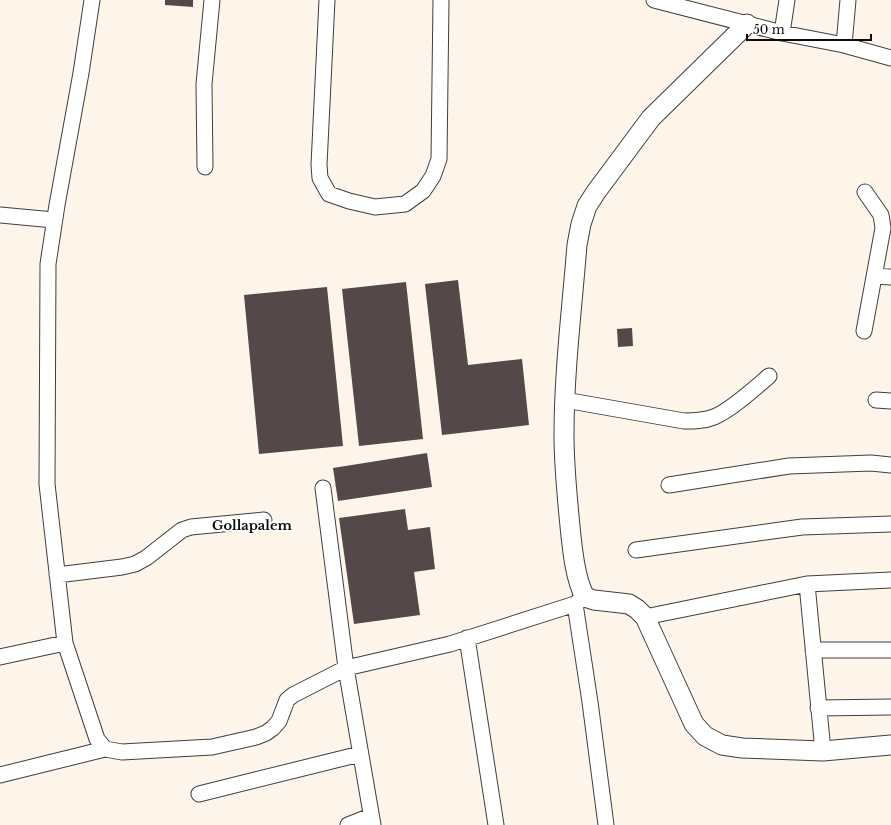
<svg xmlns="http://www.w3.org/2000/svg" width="891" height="825" viewBox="0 0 891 825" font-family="'Libre Baskerville',serif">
  <rect width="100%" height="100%" fill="#fef5ea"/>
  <path fill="#534948" d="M165,0H193V7L165,5Z
    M458,280L468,365L522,359L529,425L442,435L425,284Z
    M406,282L423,439L359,446L342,289Z
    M327,287L343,446L259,454L244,295Z
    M632,328L633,346L618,347L617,329Z
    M427,453L432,487L338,501L333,468Z
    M405,509L408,530L430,527L435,569L414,572L420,615L354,624L339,518Z"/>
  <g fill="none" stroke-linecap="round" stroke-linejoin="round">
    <defs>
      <path id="minor" d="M92,0L81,73L57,205L48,264L47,484L65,643L97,739L105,749L122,752L212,747L256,737L266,733L273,728L279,721L287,700L293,695L346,668L450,644L575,604L585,597
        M327,0L319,165L320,178L329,194L349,201L375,207L405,204L423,191L433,176L439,159L441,0
        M654,0L782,33L844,45L891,58
        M782,33L787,0
        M844,45L848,0
        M205,167L204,84L212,0
        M0,215L54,220
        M875,276L891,277
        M864,331L883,228L881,215L865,192
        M565,400L684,421C694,421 704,421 714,417C731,410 755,388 769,376
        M876,400L891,401
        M669,485L789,466L871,463L891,465
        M323,488L346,668L373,825
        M636,550L802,527L891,524
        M57,575L122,567L135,564L146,558L182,530L191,527L264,520
        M807,584L823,751
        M575,604L590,702L606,825
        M645,617L807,584L891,580
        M467,638L496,825
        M813,650H891
        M0,657L65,643
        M818,708L891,707
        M0,775L105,749
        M199,794L360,754
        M348,825L371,816"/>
      <path id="tertiary" d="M747,24L651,118L596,192L587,206L581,224L577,245C572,308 564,372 564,435C564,466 567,496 570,526C572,547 575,579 585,597L594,600L629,604L637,609L645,617L694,724L705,736L722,745L742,748L823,751L891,745"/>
    </defs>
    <use href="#minor" stroke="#3e3e3e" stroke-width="17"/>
    <use href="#tertiary" stroke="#3e3e3e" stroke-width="21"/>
    <use href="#minor" stroke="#fff" stroke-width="15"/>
    <use href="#tertiary" stroke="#fff" stroke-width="19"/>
  </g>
  <g text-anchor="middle" stroke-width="4" stroke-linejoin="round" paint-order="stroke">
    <g font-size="13" font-weight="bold" fill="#0b0b0b" stroke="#fff">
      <text x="252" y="530">Gollapalem</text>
    </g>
  </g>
  <path d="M747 34v6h124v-6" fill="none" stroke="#0b0b0b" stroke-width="2"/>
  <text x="753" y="34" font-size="12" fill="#0b0b0b" stroke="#ffffff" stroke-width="3" paint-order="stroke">50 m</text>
</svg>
